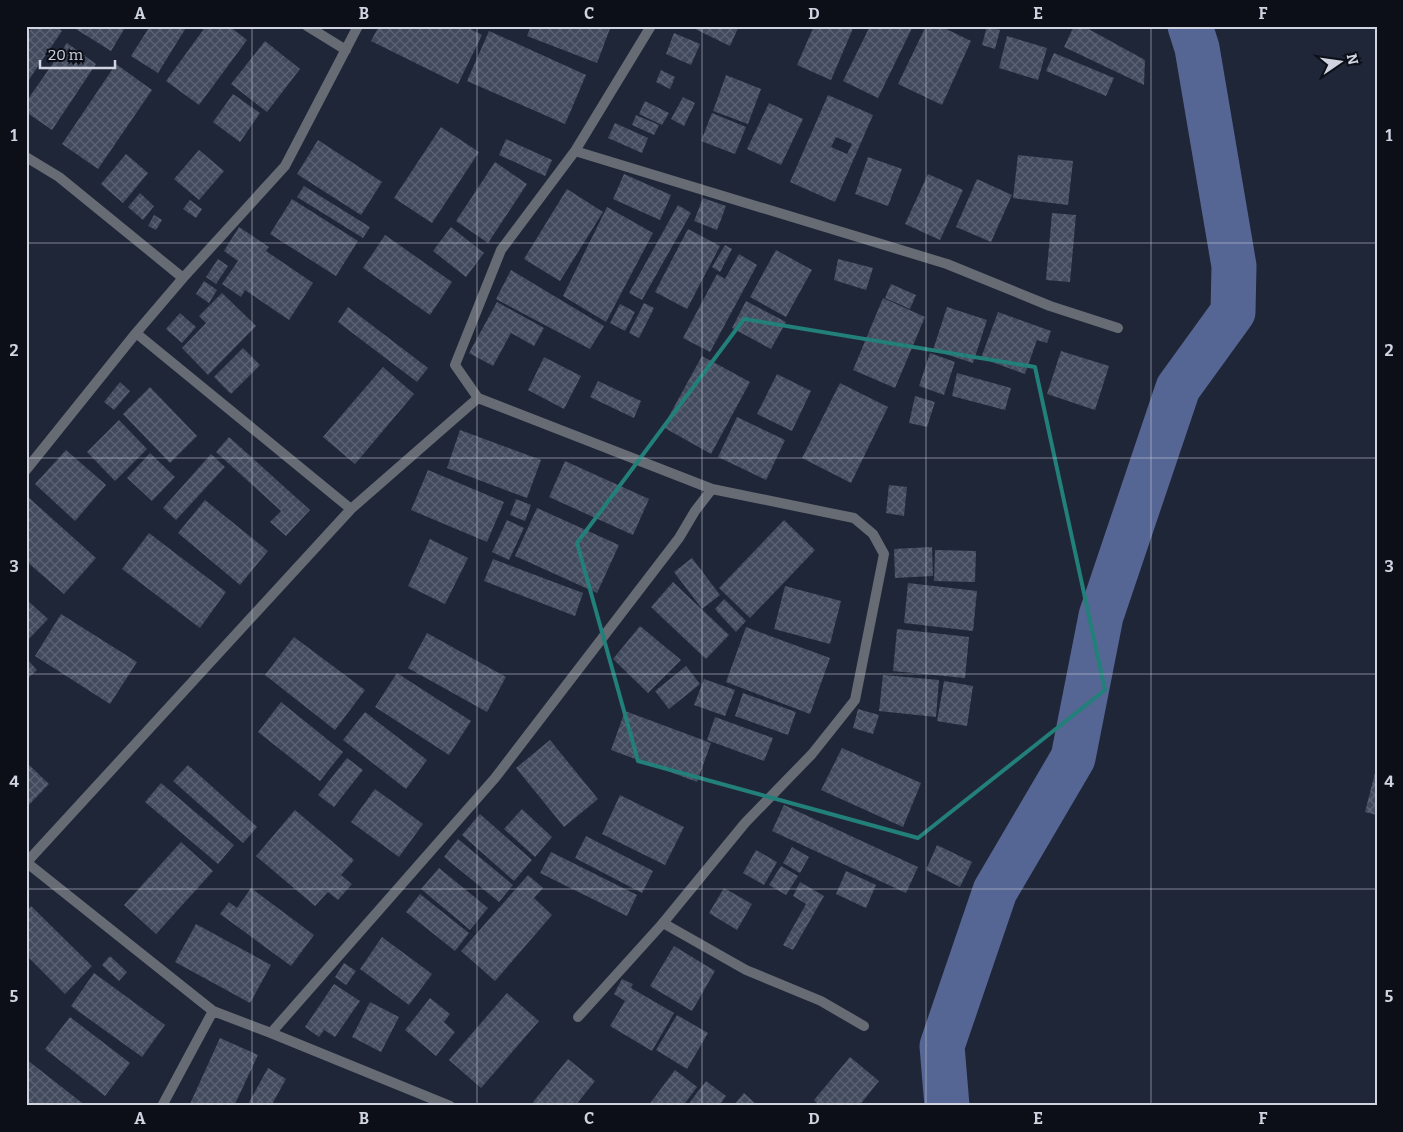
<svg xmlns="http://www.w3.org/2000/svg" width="1403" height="1132" viewBox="0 0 1403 1132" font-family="Bitter,serif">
  <defs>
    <pattern id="building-cross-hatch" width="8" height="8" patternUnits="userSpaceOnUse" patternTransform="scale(1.25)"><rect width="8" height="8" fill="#424a5d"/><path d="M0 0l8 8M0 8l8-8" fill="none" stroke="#5c6374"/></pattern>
  </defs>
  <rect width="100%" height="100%" fill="#1f2638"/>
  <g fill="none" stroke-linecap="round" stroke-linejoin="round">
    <path stroke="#566694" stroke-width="45" d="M947,1106L942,1046L995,891L1073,758L1101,616L1178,388L1233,312L1234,266L1197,48L1190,26"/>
  </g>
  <path fill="url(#building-cross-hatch)" fill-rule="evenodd" d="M33,26H55L62,31L26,84V36Z
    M71,26H126L111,51Z
    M150,26H187L158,73L131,56Z
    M206,26H229L247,40L199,105L166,81Z
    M379,26H465L482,35L458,84L371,41Z
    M531,26H611L597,63L527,36Z
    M689,26H739L730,46Z
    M814,26H854L831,80L797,65Z
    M870,26H913L878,98L843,81Z
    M926,26H940L971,41L942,105L898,84Z
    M987,26L1000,30L995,49L982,45Z
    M1074,26H1083L1145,60L1144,85L1064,47Z
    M489,31L586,75L565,124L467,81Z
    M674,33L700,44L691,65L666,54Z
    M1007,36L1047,48L1038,80L999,68Z
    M265,41L300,69L267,112L231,84Z
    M67,43L96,64L52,130L26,112V102Z
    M1054,53L1114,78L1106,96L1046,71Z
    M116,64L152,90L98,169L62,144Z
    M661,70L675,77L670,89L656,82Z
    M726,75L761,89L748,124L713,111Z
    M233,94L260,113L240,142L213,122Z
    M828,95L873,115L835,202L790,182ZM836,137L852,144L847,154L831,147Z
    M683,97L695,103L684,126L671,119Z
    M645,101L669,113L662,125L639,114Z
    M769,103L803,119L781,165L747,149Z
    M712,113L746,127L735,154L701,141Z
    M636,115L659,125L654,135L632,125Z
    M615,123L648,138L642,153L608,138Z
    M441,127L479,152L432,223L394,198Z
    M506,139L552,160L545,176L499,155Z
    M318,140L382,182L361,215L297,174Z
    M199,150L224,171L199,200L174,179Z
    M126,154L148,173L123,203L101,184Z
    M1018,155L1073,161L1068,205L1013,198Z
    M868,157L902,169L888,206L855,194Z
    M495,162L527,184L488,243L456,221Z
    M624,174L671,195L660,220L613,199Z
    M928,174L963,190L940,240L905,224Z
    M977,179L1012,195L991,242L956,227Z
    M304,186L370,227L363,238L297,197Z
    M567,189L603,212L560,281L524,259Z
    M140,193L154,206L143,220L128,207Z
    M703,198L726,206L717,230L694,221Z
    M292,199L358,241L336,276L270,234Z
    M190,200L202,209L196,218L183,209Z
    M678,205L691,213L642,300L629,293Z
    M607,207L653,233L606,322L563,296Z
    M1052,213L1076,215L1070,282L1046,280Z
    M154,215L162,220L156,230L148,226Z
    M239,227L269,247L266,251L313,283L289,320L245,290L241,297L222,284L238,261L224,251Z
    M451,227L484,253L466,277L433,251Z
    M688,229L720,246L687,309L655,292Z
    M385,235L452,282L430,315L363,268Z
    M725,245L732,249L720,272L712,267Z
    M776,250L812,270L786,317L750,297Z
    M739,254L757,265L710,352L683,338L717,274L725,279Z
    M218,259L228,266L216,284L206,277Z
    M838,259L873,268L866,290L834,280Z
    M511,270L604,326L590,349L496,299Z
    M204,281L217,290L209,303L196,294Z
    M891,284L916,295L910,309L885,298Z
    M222,293L256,326L208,375L182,348L206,323L199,316Z
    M883,298L925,317L895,388L853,370Z
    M746,301L786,322L771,349L732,328Z
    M497,302L544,328L534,346L511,333L493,366L469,353Z
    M644,303L654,308L639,338L629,333Z
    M620,304L635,312L625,331L610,323Z
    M348,307L428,368L417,382L338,322Z
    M947,307L987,320L973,363L933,350Z
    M998,312L1051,331L1047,343L1037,340L1025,374L981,358Z
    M180,313L196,327L182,343L166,329Z
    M243,348L260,365L231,394L214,377Z
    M1061,351L1109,366L1095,410L1047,394Z
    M930,353L955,362L944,395L919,386Z
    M702,356L750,382L711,454L663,427Z
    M544,357L581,376L564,409L528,390Z
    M383,367L414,394L355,464L323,437Z
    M957,373L1011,388L1005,410L952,396Z
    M777,374L811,391L792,431L757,414Z
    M598,381L641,401L634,418L590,397Z
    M120,382L130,391L114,410L104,402Z
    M840,383L888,407L851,483L802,458Z
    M150,387L197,436L170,463L123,414Z
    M915,396L935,402L927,427L909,423Z
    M737,417L785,440L766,480L718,457Z
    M119,420L147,449L115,481L87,452Z
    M460,430L541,460L527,498L447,468Z
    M229,437L310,510L286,536L270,522L281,511L216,452Z
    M66,450L106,485L75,521L35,484Z
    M150,453L175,477L152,501L127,478Z
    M211,454L225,467L176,520L163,508Z
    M565,461L649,499L633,535L549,497Z
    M428,470L504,502L487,542L411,510Z
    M889,485L907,487L904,516L886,513Z
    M27,496L96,558L64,594L26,561V497Z
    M516,499L531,505L525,521L510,515Z
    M205,500L268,551L240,585L178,533Z
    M537,508L619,545L597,593L515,556Z
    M507,520L524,528L509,560L492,552Z
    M784,520L815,550L750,618L719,588Z
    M149,533L226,592L200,628L122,569Z
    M430,539L468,558L445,604L408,586Z
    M932,547L933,576L895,578L894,549Z
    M935,550L976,551L975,582L934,581Z
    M692,558L720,595L702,609L674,572Z
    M493,559L583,593L575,616L484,581Z
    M673,582L729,635L706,659L651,607Z
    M908,583L977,591L973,631L904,623Z
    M785,586L841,601L830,644L774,629Z
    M26,599L48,619L26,642Z
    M724,599L746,621L736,632L715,609Z
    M61,614L137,662L110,704L35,656Z
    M640,626L681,660L648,693L613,659Z
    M746,627L830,658L810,714L726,682Z
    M897,629L969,637L965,678L893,671Z
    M427,633L506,677L487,712L408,668Z
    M294,637L365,690L335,730L265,675Z
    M26,658L37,670L26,680Z
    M686,666L700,684L669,709L655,691Z
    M397,673L471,721L449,755L375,707Z
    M883,675L939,680L936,717L879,711Z
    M704,679L735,690L725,716L694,705Z
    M944,681L973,686L967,726L937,721Z
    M743,693L796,712L788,735L735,716Z
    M281,702L343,752L320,781L258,732Z
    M858,709L879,715L873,734L853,728Z
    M625,711L711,743L697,782L611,750Z
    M365,712L427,760L406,789L343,740Z
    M715,717L773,738L764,761L707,740Z
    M550,740L598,799L564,827L516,768Z
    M842,748L921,783L903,827L821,790Z
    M347,758L363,770L334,807L318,795Z
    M26,762L49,784L26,808Z
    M188,765L257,827L243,843L173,781Z
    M1376,769H1377V815L1365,812Z
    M161,783L234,845L218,864L145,802Z
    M375,789L423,824L399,857L351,822Z
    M620,795L684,827L665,865L602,834Z
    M784,805L918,867L906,893L772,831Z
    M522,809L552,837L535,857L504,829Z
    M295,810L354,860L341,875L352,884L338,900L328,892L315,906L256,856Z
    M480,814L532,860L514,881L462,835Z
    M586,836L653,871L642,893L575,858Z
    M458,839L513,885L499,902L444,857Z
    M181,842L213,871L156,934L124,905Z
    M937,845L972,862L960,887L926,870Z
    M792,847L809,857L800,873L783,863Z
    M756,850L777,862L764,885L743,873Z
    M551,852L637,895L627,916L540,873Z
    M781,866L798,876L786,895L769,885Z
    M439,868L488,908L470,930L421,889Z
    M846,871L876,885L866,908L836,894Z
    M528,875L543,888L534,898L552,915L495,981L461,951Z
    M800,882L824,896L793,950L783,945L806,904L793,896Z
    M251,888L314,935L291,966L220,914L229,902L237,908Z
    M724,888L752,904L737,930L709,913Z
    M420,894L469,933L455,951L406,912Z
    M31,906L92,966L65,994L26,955V911Z
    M196,924L271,965L250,1003L175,962Z
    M382,937L432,974L409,1005L360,969Z
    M674,946L715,971L692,1011L650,986Z
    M110,956L127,972L119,981L102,965Z
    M344,963L356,971L346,985L335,977Z
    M94,973L165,1025L142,1057L71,1006Z
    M622,979L633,984L631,988L674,1013L652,1051L610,1026L625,1001L614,994Z
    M334,984L360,1001L335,1037L324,1030L319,1037L305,1027Z
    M507,993L539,1021L481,1088L449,1060Z
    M430,998L450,1014L444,1022L455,1032L436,1056L405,1030Z
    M370,1002L399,1017L381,1052L352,1037Z
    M677,1015L708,1033L687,1069L656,1050Z
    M70,1017L130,1063L105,1096L45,1049Z
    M220,1038L258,1055L234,1106H189Z
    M850,1057L879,1081L859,1106H820L814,1100Z
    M26,1059L86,1106H26Z
    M568,1059L595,1081L575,1106H537L533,1102Z
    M268,1068L286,1079L271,1106H247Z
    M675,1070L697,1087L683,1106H648Z
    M706,1081L726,1096L719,1106H687Z
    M744,1093L758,1106H733Z"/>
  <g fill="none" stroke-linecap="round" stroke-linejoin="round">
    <path stroke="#676b74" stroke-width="10" d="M663,923L746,970L821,1001L864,1026"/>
    <path stroke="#676b74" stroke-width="10" d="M307,26L346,50
      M575,151L947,264L1050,306L1118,328
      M26,157L59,177L183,278
      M136,333L351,509
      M26,470L136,333L183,278L285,166L358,26
      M26,862L213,1011L271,1033L450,1106
      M26,863L351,509L478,398
      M578,1017L663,923L745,823L812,754L855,700L884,554L873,534L854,518L712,489L478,398L455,365L501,250L575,151L651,26
      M271,1033L495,778L679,538L695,511L712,489
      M162,1106L213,1011"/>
  </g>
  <path fill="none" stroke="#227f79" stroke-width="4" stroke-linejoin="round" d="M744,319L1035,367L1105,690L918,838L638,761L577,543Z"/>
  <path fill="none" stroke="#cfd4e0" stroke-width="1" stroke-opacity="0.55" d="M252,26V1106M477,26V1106M702,26V1106M926,26V1106M1151,26V1106M26,243H1377M26,458H1377M26,674H1377M26,889H1377"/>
  <rect width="1403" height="1132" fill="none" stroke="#0c0f17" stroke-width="55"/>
  <g transform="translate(1340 62) rotate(77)" stroke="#0c0f17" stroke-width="4" paint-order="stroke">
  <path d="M0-4L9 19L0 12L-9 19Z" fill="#cfd4e0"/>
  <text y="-8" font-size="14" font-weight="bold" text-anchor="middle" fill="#cfd4e0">N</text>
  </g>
  <path d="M40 60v8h75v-8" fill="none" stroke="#cfd4e0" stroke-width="2.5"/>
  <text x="48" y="60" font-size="15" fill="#cfd4e0" stroke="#0c0f17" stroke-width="4" paint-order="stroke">20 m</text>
  <rect x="28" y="28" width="1348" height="1076" fill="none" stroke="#cfd4e0" stroke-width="2"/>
  <g font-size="16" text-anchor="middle" font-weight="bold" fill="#cfd4e0">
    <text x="140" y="19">A</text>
    <text x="364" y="19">B</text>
    <text x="589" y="19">C</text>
    <text x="814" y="19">D</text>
    <text x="1038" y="19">E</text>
    <text x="1263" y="19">F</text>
    <text x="14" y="141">1</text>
    <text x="1389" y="141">1</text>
    <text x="14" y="356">2</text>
    <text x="1389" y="356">2</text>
    <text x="14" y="572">3</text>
    <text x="1389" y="572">3</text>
    <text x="14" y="787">4</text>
    <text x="1389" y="787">4</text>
    <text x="14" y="1002">5</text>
    <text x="1389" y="1002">5</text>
    <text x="140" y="1124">A</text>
    <text x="364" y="1124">B</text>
    <text x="589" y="1124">C</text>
    <text x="814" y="1124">D</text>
    <text x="1038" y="1124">E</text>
    <text x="1263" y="1124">F</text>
  </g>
</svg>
